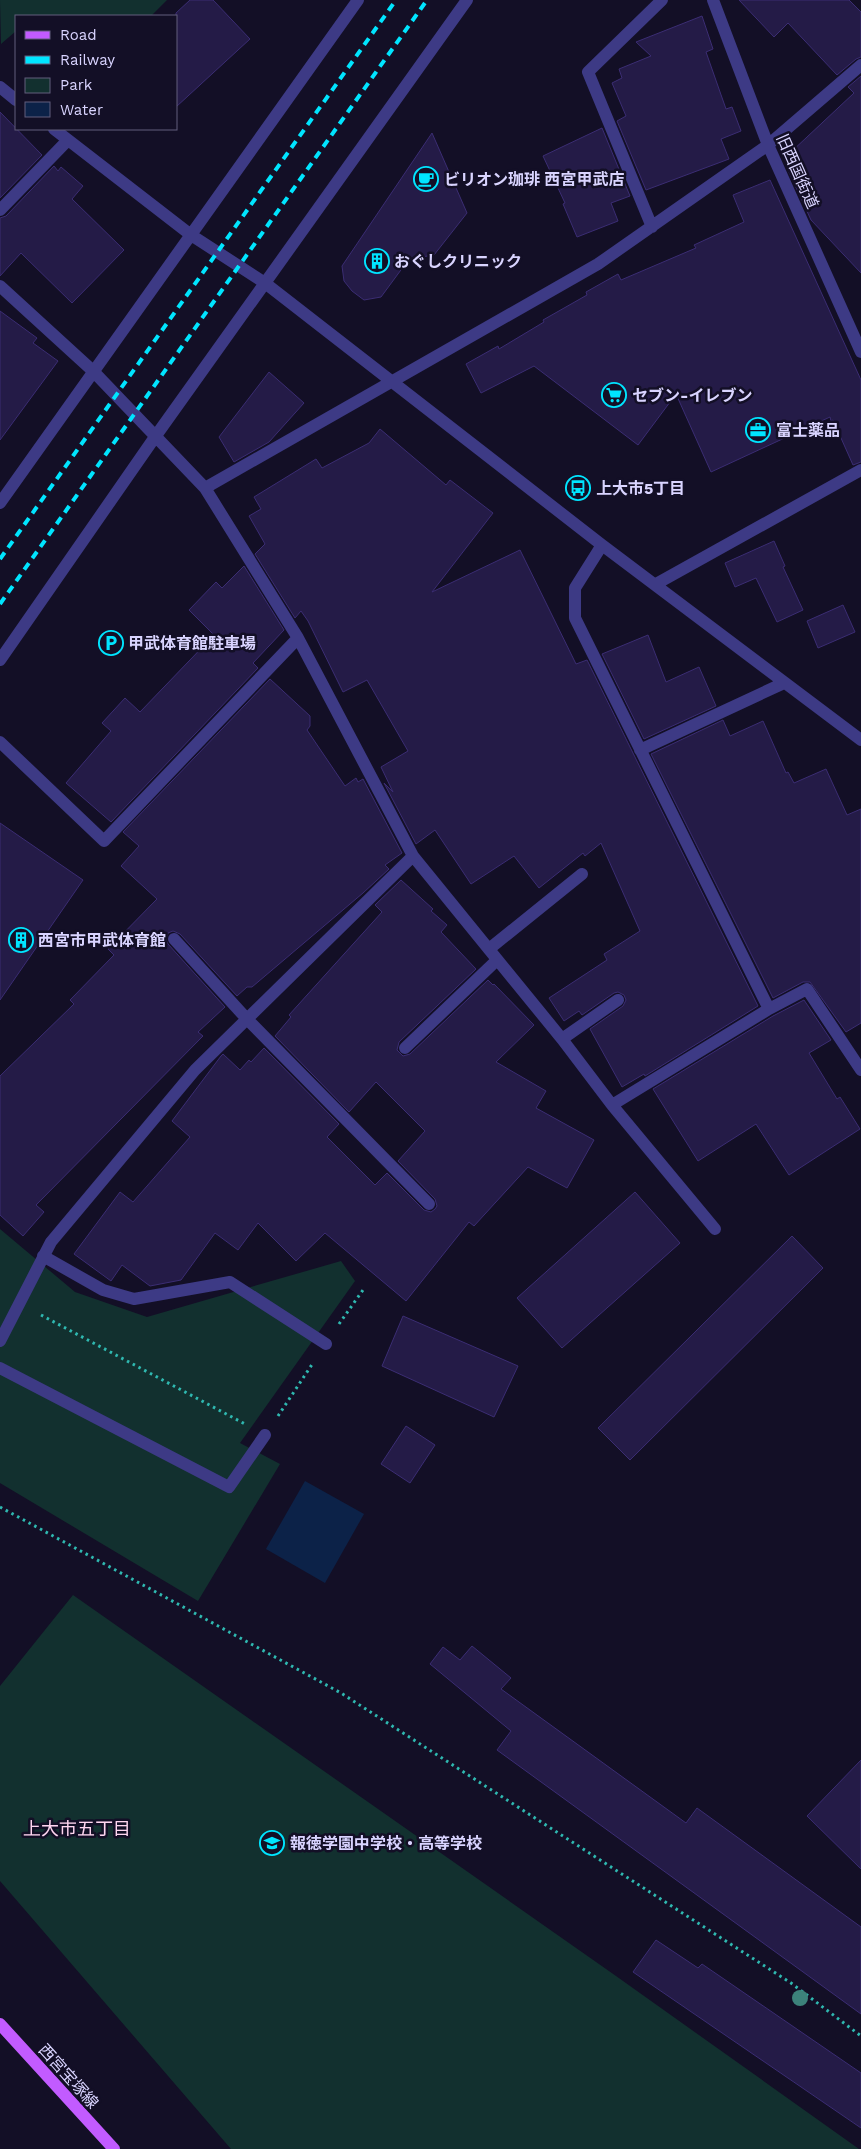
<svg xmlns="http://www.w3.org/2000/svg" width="861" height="2149" viewBox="0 0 861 2149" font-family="'Work Sans','Noto Sans JP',sans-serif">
  <rect width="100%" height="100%" fill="#130f26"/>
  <path fill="#12302f" d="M0,0H167L151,16H16V31L1,44Z
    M0,1229L75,1292L147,1317L341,1261L355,1281L240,1443L280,1464L198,1601L0,1483Z
    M73,1595L616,1976L859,2149H231L0,1881V1686Z"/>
  <path fill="#0c2248" d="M305,1481L364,1514L325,1583L266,1549Z"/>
  <path fill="#241b47" stroke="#3b2d73" d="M190,0H213L250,39L176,107V13Z
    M739,0H849L861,12V57L856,59L837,75L788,23L774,37Z
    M702,16L713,49L706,52L726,109L732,107L741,131L721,139L729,159L646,190L617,121L626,116L612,83L622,78L619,69L651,56L636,42Z
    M861,76V273L811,220L789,172L798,169L791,152L854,93L848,87Z
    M0,112L42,155L0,198Z
    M602,128L630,196L611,203L618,221L577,237L563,204L565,203L543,156Z
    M432,133L467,213L434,255L409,259L381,297L364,300L352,291L344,281L342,266Z
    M54,166L58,171L61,167L83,186L72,199L124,250L72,303L21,253L0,276V218L6,216Z
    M770,180L861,380V462L853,465L833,420L831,421L830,417L711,472L676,394L638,445L534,366L481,393L466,364L498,346L499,349L544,322L543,320L587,295L586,292L618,274L621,280L696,248L694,245L744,222L733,195Z
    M0,311L37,338L33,343L58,361L0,440Z
    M269,372L304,403L269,442L234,462L219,437Z
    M380,429L446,485L450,480L493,513L432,592L520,550L576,664L587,660L758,1006L645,1076L644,1074L622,1087L590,1029L623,1006L626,1000L624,995L618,992L614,993L582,1015L579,1011L564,1021L549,998L607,960L604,954L640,931L601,843L585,856L583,853L539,888L514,856L471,884L435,830L416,844L384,783L393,792L381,767L408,751L367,680L343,692L308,621L301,611L295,618L255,554L265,544L249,516L261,509L254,497L316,459L322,468L369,443Z
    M774,541L785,566L783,567L803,610L777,622L756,578L735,587L725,563Z
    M244,566L284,630L253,663L258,668L111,822L66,783L111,731L102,723L125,698L140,712L214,635L189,610L216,582L222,588Z
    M843,605L855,632L818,648L807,621Z
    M648,635L666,682L699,667L716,706L644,739L602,654Z
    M270,679L310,716V726L307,730L345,786L356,778L358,782L363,779L402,853L385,865L389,869L363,893L252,987H247L237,996L180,934L173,931L168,933L166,940L168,944L225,1007L198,1032L203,1036L36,1205L44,1212L23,1236L0,1215V1076L74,1004L70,1000L114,955L108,949L157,899L121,866L139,846L123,832Z
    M723,720L730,736L763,721L786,773L788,772L794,783L826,769L847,815L861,809V1023L846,1032L810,982H803L773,998L651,754Z
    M0,823L83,880L0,1000Z
    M401,880L433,909L431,911L447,925L441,932L476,969L399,1042L397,1050L403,1056L410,1054L488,980L493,985L494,984L534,1025L496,1062L546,1091L536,1108L594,1140L567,1188L528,1167L474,1226L469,1222L406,1301L325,1233L296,1261L258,1223L238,1250L215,1233L181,1280L150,1286L122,1265L111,1281L74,1254L120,1192L133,1202L190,1137L172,1121L221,1056L223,1054L240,1070L249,1060L251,1062L264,1048L339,1124L327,1137L375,1185L387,1173L424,1210L431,1212L435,1209L437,1206L435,1199L398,1161L425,1131L376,1082L349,1112L275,1036L291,1017L289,1015L382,912L375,905Z
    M804,1000L831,1040L809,1053L837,1099L840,1097L860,1129L789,1175L756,1124L698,1161L653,1089L773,1016Z
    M635,1192L680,1243L562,1348L517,1298Z
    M792,1236L823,1268L630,1460L598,1428Z
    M403,1316L518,1366L494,1417L382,1366Z
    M406,1426L435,1445L410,1483L381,1464Z
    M472,1646L511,1678L501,1689L686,1823L697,1808L861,1927V2014L497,1750L511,1731L430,1664L443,1647L460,1660Z
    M861,1760V1869L807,1816Z
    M656,1940L698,1968L702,1964L861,2073V2128L633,1972Z"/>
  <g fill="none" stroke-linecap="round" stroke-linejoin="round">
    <path stroke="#2fb8b0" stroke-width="3" stroke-dasharray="2.5 4" stroke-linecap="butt" d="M41,1315L245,1424
      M339,1324L363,1290
      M278,1416L313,1363
      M0,1507L341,1693L791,1983L861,2036"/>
    <path stroke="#3d3a85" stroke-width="12" d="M713,0L768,145L861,352
      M0,87L16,100
      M54,129L191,235L265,283L602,545L861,740
      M0,210L68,140
      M652,227L588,72L662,0
      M0,286L93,371L205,488L298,638L413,856L562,1039L612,1105L769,1009L807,989L861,1070
      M205,488L598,264L768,145L861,65
      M0,503L358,0
      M602,545L575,588V618L769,1009
      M656,584L861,470
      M0,660L155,437L467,0
      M0,742L104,841L298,638
      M640,750L784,683
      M174,939L246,1018L429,1204
      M489,949L582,874
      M562,1039L618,1000
      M405,1048L497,960
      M612,1105L715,1229
      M43,1256L103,1290L134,1299L230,1282L326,1344
      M0,1341L51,1242L195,1070L413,856
      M0,1368L229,1487L265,1435"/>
    <path stroke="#c25bff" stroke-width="12" d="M0,2024L114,2149"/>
    <path stroke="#00e5ff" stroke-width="4" stroke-dasharray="8 6" stroke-linecap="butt" d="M0,559L396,0
      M0,604L427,0"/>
  </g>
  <circle fill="#3d827b" cx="800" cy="1998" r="8"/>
  <defs>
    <symbol id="cafe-ring" viewBox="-11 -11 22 22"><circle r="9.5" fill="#130f26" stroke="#00e5ff" stroke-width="1.5"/><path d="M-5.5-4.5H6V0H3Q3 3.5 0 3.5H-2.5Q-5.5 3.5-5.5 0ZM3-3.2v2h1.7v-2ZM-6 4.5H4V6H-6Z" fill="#00e5ff"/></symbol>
    <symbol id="building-ring" viewBox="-11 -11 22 22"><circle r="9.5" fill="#130f26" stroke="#00e5ff" stroke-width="1.5"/><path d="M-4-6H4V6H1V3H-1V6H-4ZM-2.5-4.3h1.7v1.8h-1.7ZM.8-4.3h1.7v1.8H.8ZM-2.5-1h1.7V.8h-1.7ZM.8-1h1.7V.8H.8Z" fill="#00e5ff"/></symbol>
    <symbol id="supermarket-ring" viewBox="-11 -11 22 22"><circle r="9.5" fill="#130f26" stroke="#00e5ff" stroke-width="1.5"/><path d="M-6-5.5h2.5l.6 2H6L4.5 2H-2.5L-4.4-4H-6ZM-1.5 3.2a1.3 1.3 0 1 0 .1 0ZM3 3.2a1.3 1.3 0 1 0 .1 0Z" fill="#00e5ff"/></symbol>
    <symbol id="office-ring" viewBox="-11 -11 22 22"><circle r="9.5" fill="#130f26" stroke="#00e5ff" stroke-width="1.5"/><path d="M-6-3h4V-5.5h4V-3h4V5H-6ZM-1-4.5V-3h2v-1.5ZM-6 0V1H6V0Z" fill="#00e5ff"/></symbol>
    <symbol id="bus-ring" viewBox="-11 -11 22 22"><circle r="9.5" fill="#130f26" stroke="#00e5ff" stroke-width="1.5"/><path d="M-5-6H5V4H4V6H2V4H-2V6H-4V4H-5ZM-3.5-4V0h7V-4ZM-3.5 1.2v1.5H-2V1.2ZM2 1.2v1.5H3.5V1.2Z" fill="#00e5ff"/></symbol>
    <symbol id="parking-ring" viewBox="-11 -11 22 22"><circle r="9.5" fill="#130f26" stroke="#00e5ff" stroke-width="1.5"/><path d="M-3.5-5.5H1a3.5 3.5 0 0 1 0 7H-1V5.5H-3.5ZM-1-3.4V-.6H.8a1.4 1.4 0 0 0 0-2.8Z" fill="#00e5ff"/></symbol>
    <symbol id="school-ring" viewBox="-11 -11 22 22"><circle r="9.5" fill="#130f26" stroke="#00e5ff" stroke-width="1.5"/><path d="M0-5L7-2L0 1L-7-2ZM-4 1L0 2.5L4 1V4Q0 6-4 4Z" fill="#00e5ff"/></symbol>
  </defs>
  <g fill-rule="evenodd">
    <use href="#cafe-ring" x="412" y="165" width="28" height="28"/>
    <use href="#building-ring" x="363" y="247" width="28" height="28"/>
    <use href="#supermarket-ring" x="600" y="381" width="28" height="28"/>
    <use href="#office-ring" x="744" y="416" width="28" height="28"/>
    <use href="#bus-ring" x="564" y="474" width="28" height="28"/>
    <use href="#parking-ring" x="97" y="629" width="28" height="28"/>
    <use href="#building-ring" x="7" y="926" width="28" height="28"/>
    <use href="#school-ring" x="258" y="1829" width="28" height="28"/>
  </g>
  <g text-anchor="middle" stroke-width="5" stroke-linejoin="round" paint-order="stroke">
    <g font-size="16" fill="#d9d4ff" stroke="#130f26">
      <text transform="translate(798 171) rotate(66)" y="6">旧西国街道</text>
      <text transform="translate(69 2076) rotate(48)" y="6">西宮宝塚線</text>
    </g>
    <g font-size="16" font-weight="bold" fill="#d9d4ff" stroke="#130f26" text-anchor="start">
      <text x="444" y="185">ビリオン珈琲 西宮甲武店</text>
      <text x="394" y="267">おぐしクリニック</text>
      <text x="632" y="401">セブン-イレブン</text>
      <text x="776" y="436">富士薬品</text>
      <text x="596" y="494">上大市5丁目</text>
      <text x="128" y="649">甲武体育館駐車場</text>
      <text x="38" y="946">西宮市甲武体育館</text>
      <text x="290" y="1849">報徳学園中学校・高等学校</text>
    </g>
    <g font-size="18" fill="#ffd6f0" stroke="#130f26">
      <text x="77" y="1835">上大市五丁目</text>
    </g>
  </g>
  <rect x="15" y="15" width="162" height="115" fill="#130f26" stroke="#625e7d"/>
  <rect x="25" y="31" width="25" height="8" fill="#c25bff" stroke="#625e7d"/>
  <text x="60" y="40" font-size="15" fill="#d9d4ff">Road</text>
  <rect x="25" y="56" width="25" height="8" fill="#00e5ff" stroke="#625e7d"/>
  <text x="60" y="65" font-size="15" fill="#d9d4ff">Railway</text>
  <rect x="25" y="78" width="25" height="15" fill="#12302f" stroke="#625e7d"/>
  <text x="60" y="90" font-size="15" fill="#d9d4ff">Park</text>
  <rect x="25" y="102" width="25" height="15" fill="#0c2248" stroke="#625e7d"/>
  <text x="60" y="115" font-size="15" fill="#d9d4ff">Water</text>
</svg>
